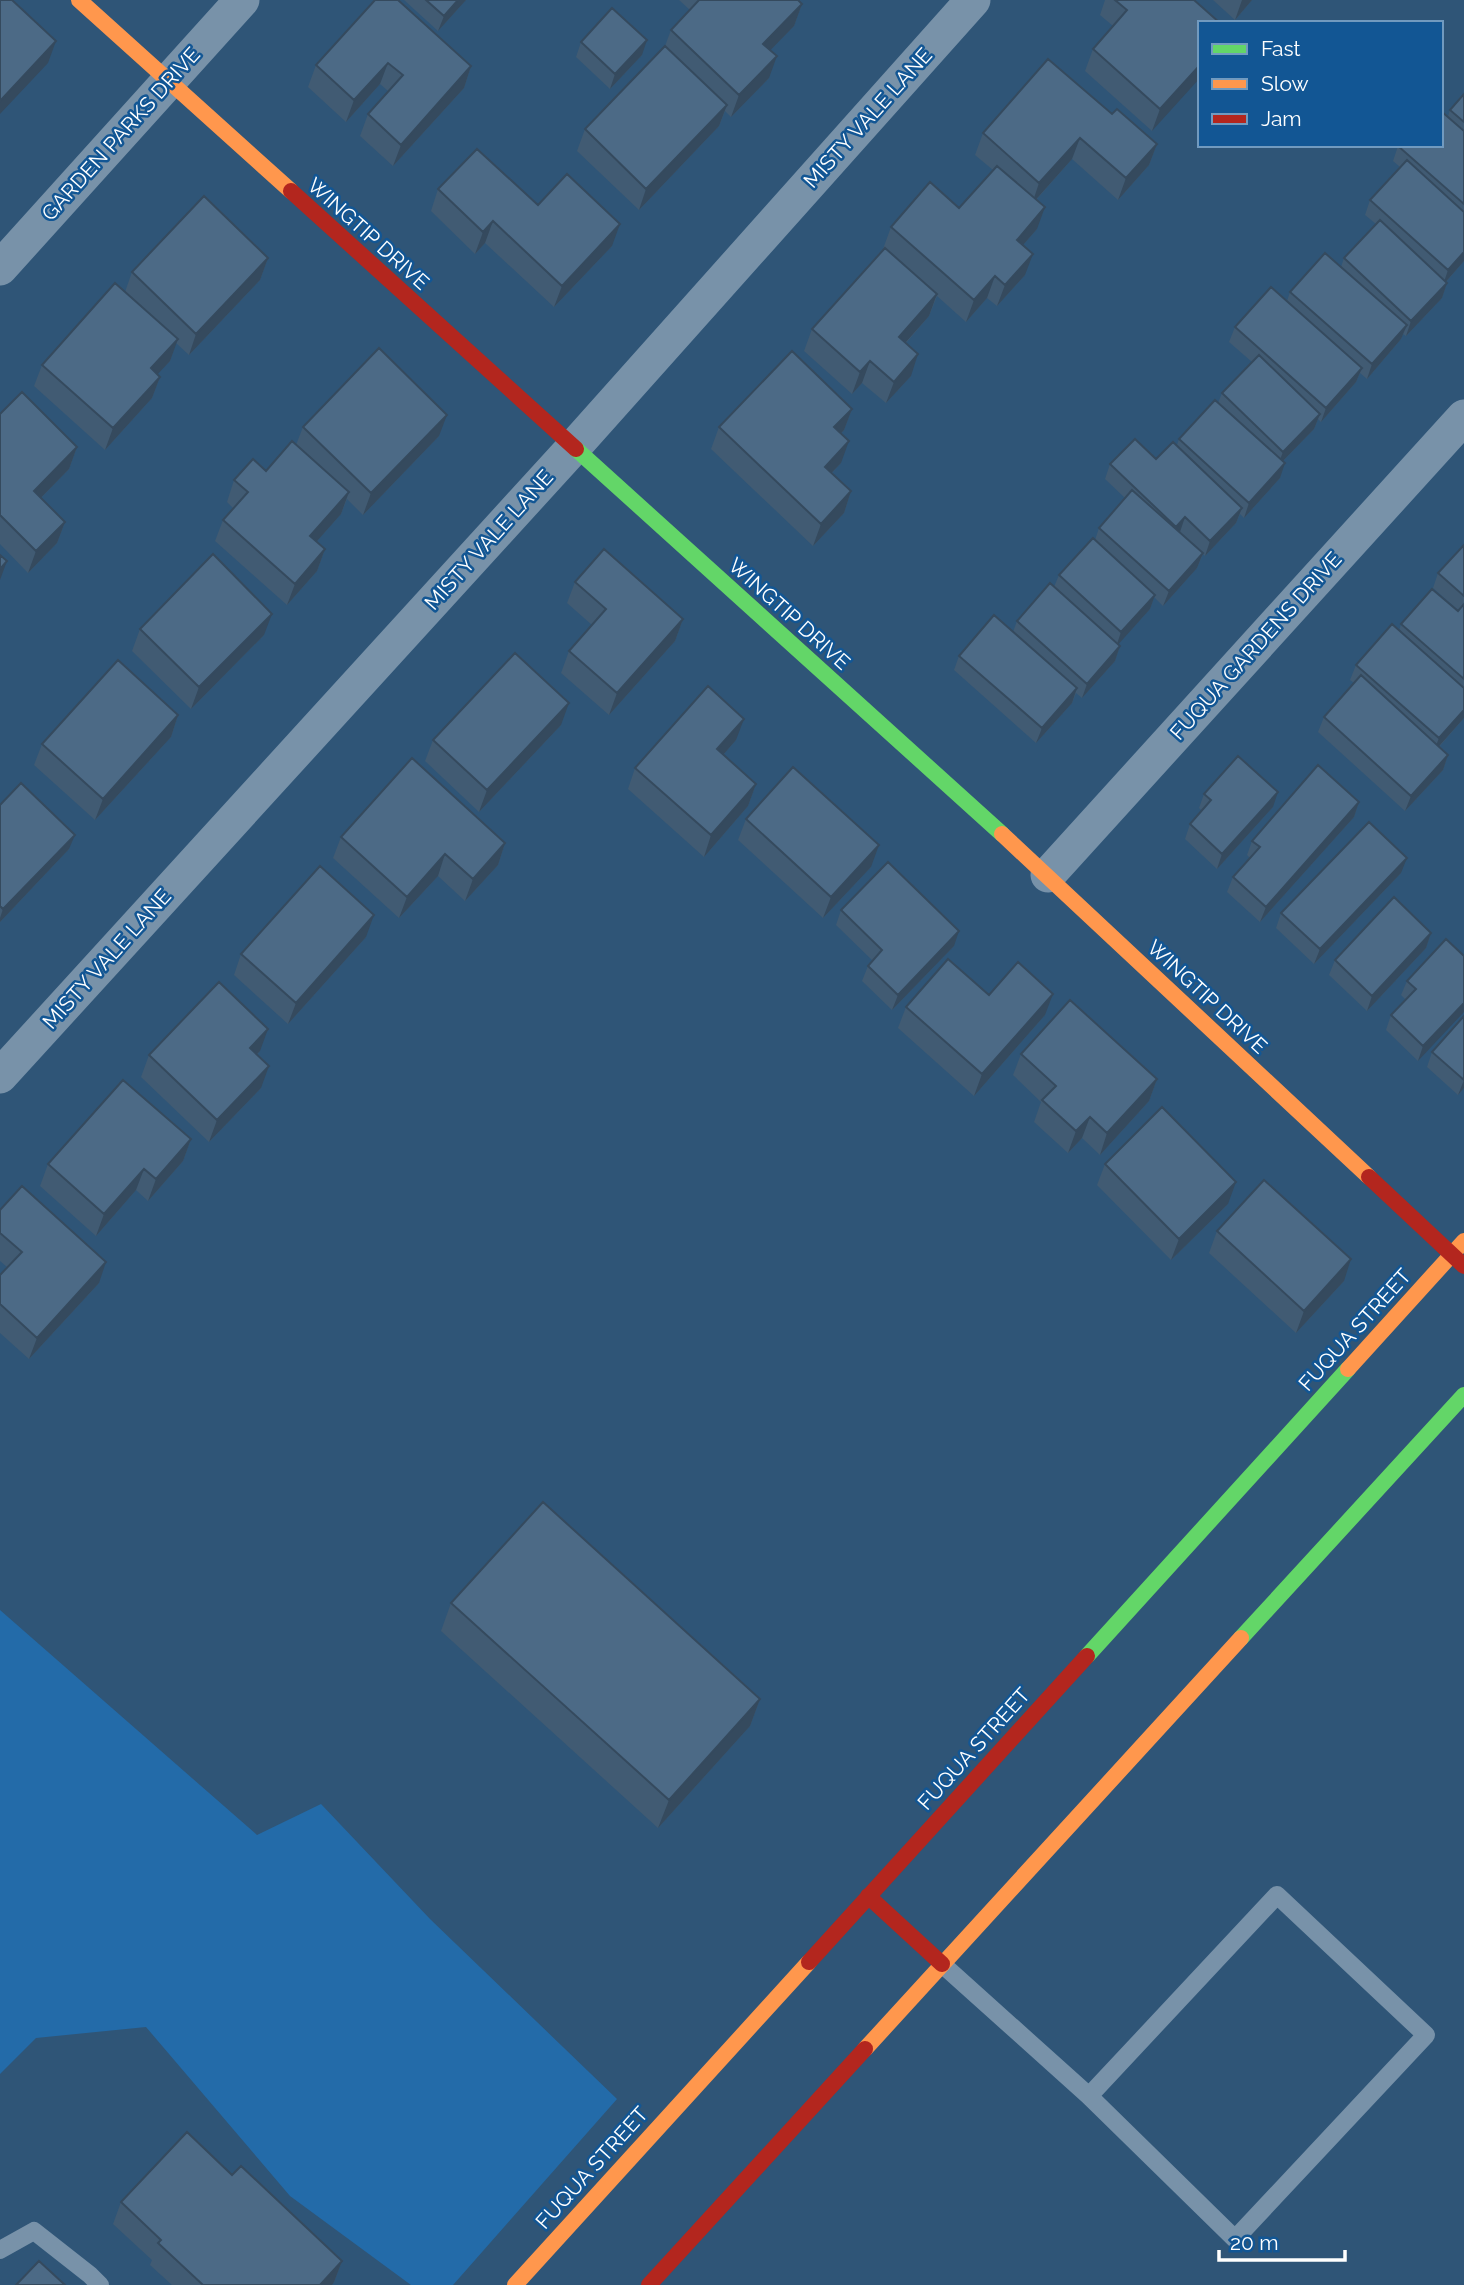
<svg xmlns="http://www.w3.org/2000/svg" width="1464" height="2285" viewBox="0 0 1464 2285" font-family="Raleway,sans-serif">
  <rect width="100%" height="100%" fill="#2f5577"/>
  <path fill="#236ba9" d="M0,1610L257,1835L321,1804L430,1919L617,2099L453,2285H411L290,2196L146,2027L36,2038L0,2074Z"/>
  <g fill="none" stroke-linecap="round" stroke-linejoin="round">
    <path stroke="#7892a9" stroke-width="18" d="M942,1964L1089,2096L1235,2239L1426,2035L1277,1895L1089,2096
      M0,2250L34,2231L90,2275L100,2285"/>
    <path stroke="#7892a9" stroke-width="35" d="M0,268L242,0
      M1048,875L1464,417
      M0,1076L573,448L973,0"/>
    <path stroke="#63d668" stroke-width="16" d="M576,449L1002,834
      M1241,1638L1464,1395
      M1087,1656L1348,1369"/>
    <path stroke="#ff974d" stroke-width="16" d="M79,0L291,191
      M1002,834L1369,1177
      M1348,1369L1464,1241
      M865,2049L1241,1638
      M515,2285L809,1962"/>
    <path stroke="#b3261e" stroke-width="16" d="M291,191L576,449
      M1369,1177L1464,1266
      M868,1896L942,1964
      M809,1962L1087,1656
      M649,2285L865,2049"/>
  </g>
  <path fill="#415b73" d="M375,0L471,66L464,88L393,166L360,136L368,114L388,91L380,84L346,122L308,87L316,65Z
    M404,0H466L438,31Z
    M679,0H798L802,4L794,26L770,50L769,78L731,117L725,111L719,126L639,210L577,151L585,129L665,46L671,30L690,10Z
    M1105,0H1194L1220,23L1152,131L1085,71L1093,49L1113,26L1100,15Z
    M1213,0H1252L1235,20Z
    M581,42L642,55L610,89L576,57Z
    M1464,94V261L1446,282L1447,283L1442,298L1406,336L1403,334L1401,339L1367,379L1360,373L1356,382L1321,422L1318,419L1314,429L1283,461L1280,478L1244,518L1240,514L1236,523L1205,556L1203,554L1197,568L1163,606L1154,597L1150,609L1118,644L1120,646L1115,661L1082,698L1076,693L1072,703L1036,743L954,670L959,656L1013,632L1017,621L1054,587L1059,575L1095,540L1099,528L1125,498L1105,479L1110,464L1156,459L1177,445L1179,439L1218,403L1222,393L1252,362L1229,342L1235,327L1287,301L1290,292L1341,267L1344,258L1376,224L1365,215L1370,200L1400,167L1393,161L1398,146L1448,116L1450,110Z
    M1112,114L1157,144L1149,165L1118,200L1072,159L1036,200L1037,229L1023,245L1025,275L997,306L987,298L966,322L937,296L929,316L906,343L911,376L886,403L862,383L852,394L804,351L812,329L883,249L891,227L959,208L993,170L975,155L983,133Z
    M438,189L538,205L612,246L554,307L485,243L475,254L431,211Z
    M268,258L260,280L189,355L176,343L170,361L157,374L160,377L152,398L105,450L34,386L42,365L125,292L132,272Z
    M852,409L844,430L841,434V463L832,473L851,491L844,513L813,546L711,449L719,427Z
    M0,414L77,447L69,469L41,498L65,522L57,543L28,573L0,544Z
    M303,427L439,436L363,515L347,499L341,514L316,542L325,549L317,571L287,605L215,541L223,520L233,508L227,502L234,480L266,471L296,445Z
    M1464,545V718L1439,747L1448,755L1443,770L1405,811L1318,732L1324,717L1354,683L1350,680L1356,665L1399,631L1401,624L1458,610L1433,588L1438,573Z
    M575,582L683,619L675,641L609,715L561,673L569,651L592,625L567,603Z
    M140,629L264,635L191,709L132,651Z
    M178,715L171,737L95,820L34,765L42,744Z
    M561,725L479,812L425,761L433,740Z
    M736,740L723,755L756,784L748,806L704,857L628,789L635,768Z
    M1204,794L1273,807L1217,869L1185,839L1190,824L1202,811L1199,808Z
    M1359,802L1354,817L1260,922L1227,892L1233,877L1250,858L1247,855L1252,841Z
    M0,805L69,849L0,922Z
    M746,819L871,867L823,918L738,840Z
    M341,837L505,843L498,865L465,901L438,876L399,918L333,858Z
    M1401,873L1314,964L1276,928L1281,913Z
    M841,910L954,946L892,1010L862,981L868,966L873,961L836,925Z
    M1431,933L1426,948L1367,1011L1329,975L1335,960Z
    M366,937L288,1024L234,975L241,954Z
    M1464,956L1418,1061L1386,1030L1391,1015L1406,1000L1401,995L1407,981Z
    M989,995L1045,1015L974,1096L898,1028L906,1007Z
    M1464,1016V1088L1458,1095L1427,1067L1432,1052Z
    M260,1051L257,1055L261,1088L209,1142L141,1077L149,1055Z
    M1021,1054L1157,1079L1149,1101L1100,1155L1082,1138L1068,1153L1034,1122L1041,1102L1013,1075Z
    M191,1139L183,1161L148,1201L136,1190L96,1236L40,1186L48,1164Z
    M1105,1164L1228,1204L1171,1260L1097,1185Z
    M0,1210L99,1283L29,1359L0,1333V1275L7,1267L0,1261Z
    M1217,1231L1344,1281L1296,1333L1209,1253Z
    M451,1603L760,1699L750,1726L658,1828L441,1631Z
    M232,2175L342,2261L334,2282L332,2285H172L150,2265L152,2260L113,2224L121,2202Z"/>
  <path fill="#354a5e" d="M458,0H466L438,31L444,16Z
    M1242,0H1252L1235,20Z
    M802,4L794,26L755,66L763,44Z
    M647,40L642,55L610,89L615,74Z
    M56,41L48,63L0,114V101Z
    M777,56L769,78L731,117L739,95Z
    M388,63L380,84L346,122L354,100Z
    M1200,65V78L1152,131L1160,109Z
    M471,66L464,88L393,166L401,145Z
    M727,105L719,126L639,210L646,189Z
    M1080,138L1072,159L1032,204L1039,183Z
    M1157,144L1149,165L1118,200L1126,178Z
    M1045,207L1037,229L1009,261L1017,240Z
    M493,221L485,243L475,254L483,232Z
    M620,224L612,246L554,307L562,286Z
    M1464,252V261L1443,285L1448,270Z
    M1033,254L1025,275L997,306L1005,285Z
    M268,258L260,280L189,355L196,334Z
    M995,276L987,298L966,322L974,300Z
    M1447,283L1442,298L1406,336L1411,321Z
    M937,294L929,316L891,359L899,337Z
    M1407,325L1401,339L1367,379L1372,364Z
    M178,339L170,361L143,390L151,368Z
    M918,354L911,376L886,403L894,382Z
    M870,361L862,383L852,394L860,372Z
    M1362,368L1356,382L1321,422L1326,408Z
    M160,377L152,398L105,450L113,428Z
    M852,409L844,430L826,449L834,427Z
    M1320,414L1314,429L1277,467L1283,452Z
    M447,415L439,436L363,515L371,493Z
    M849,441L841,463L817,488L825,467Z
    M77,447L69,469L26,513L34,491Z
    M1285,463L1280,478L1244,518L1249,503Z
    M851,491L844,513L813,546L821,524Z
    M349,492L341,514L302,558L310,536Z
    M1242,508L1236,523L1205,556L1210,541Z
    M1185,517L1180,532L1170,542L1176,527Z
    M65,522L57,543L28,573L36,551Z
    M325,549L317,571L287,605L295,584Z
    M1203,553L1197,568L1163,606L1169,591Z
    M7,561L0,580V569Z
    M1155,595L1150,609L1116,647L1121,632Z
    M272,614L264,635L191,709L199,687Z
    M683,619L675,641L609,715L617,693Z
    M1120,646L1115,661L1082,698L1087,684Z
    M1077,688L1072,703L1036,743L1042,728Z
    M569,703L561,725L479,812L487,790Z
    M1464,710V718L1433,753L1439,738Z
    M178,715L171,737L95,820L103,799Z
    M744,719L736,740L709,771L717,749Z
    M1448,755L1443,770L1405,811L1411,796Z
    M756,784L748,806L704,857L711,835Z
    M1278,792L1273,807L1217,869L1222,854Z
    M1359,802L1354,817L1260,922L1266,907Z
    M75,835L69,849L0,922V918L3,909Z
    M505,843L498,865L465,901L473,879Z
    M879,845L871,867L823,918L831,897Z
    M445,854L438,876L399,918L407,897Z
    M1407,858L1401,873L1314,964L1320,949Z
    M374,915L366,937L288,1024L296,1003Z
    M959,931L954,946L892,1010L898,995Z
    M1431,933L1426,948L1367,1011L1372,996Z
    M1053,994L1045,1015L974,1096L982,1074Z
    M1464,1003V1012L1418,1061L1423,1046Z
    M268,1029L260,1051L242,1070L250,1048Z
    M269,1066L261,1088L209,1142L217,1120Z
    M1157,1079L1149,1101L1100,1155L1107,1133Z
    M1464,1080V1088L1458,1095Z
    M1090,1117L1082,1138L1068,1153L1076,1131Z
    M191,1139L183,1161L148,1201L156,1179Z
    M144,1169L136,1190L96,1236L104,1214Z
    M1236,1182L1228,1204L1171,1260L1179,1239Z
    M1351,1259L1344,1281L1296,1333L1304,1311Z
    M106,1262L99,1283L29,1359L37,1338Z
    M760,1699L750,1726L658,1828L669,1800Z
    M342,2261L334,2282L332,2285H320Z"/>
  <path fill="#4c6a86" stroke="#354a5e" stroke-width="2" d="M0,0H12L56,41L0,101Z
    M375,0H398L471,66L401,145L368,114L403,75L388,63L354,100L316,65Z
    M426,0H458L444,16Z
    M699,0H798L802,4L763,44L777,56L739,95L671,30Z
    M1115,0H1194L1220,23H1200V65L1160,109L1093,49L1127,10Z
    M612,8L647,40L615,74L581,42Z
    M665,46L727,105L646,189L585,129Z
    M1048,59L1112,114L1117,109L1157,144L1126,178L1080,138L1039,183L983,133Z
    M1464,94V122L1450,110Z
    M1441,111L1464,131V204L1398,146L1441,145Z
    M477,149L538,205L567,174L620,224L562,286L493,221L483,232L438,189Z
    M1407,160L1464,212V252L1448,270L1370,200Z
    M997,166L1045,207L1017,240L1033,254L1005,285L995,276L974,300L891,227L930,182L959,208Z
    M204,196L268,258L196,334L132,272Z
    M1380,220L1447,283L1411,321L1344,258Z
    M885,248L937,294L899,337L918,354L894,382L870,361L860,372L812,329Z
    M1325,253L1407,325L1372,364L1290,292Z
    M115,283L178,339L151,368L160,377L113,428L42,365Z
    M1271,287L1362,368L1326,408L1235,327Z
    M379,348L447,415L371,493L303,427Z
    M792,351L852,409L834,427L849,441L825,467L851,491L821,524L719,427Z
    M1259,355L1320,414L1283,452L1222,393Z
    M22,392L77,447L34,491L65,522L36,551L0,515V414Z
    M1215,400L1285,463L1249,503L1179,439Z
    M1135,439L1156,459L1173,442L1242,508L1210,541L1185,517L1176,527L1110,464Z
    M292,441L349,492L310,536L325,549L295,584L223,520L248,492L234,480L253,459L266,471Z
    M1132,490L1203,553L1169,591L1099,528Z
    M1093,538L1155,595L1121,632L1059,575Z
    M1464,545V596L1438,573Z
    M604,549L683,619L617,693L569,651L606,609L575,582Z
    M213,554L272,614L199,687L140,629Z
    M0,555L7,561L0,569Z
    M1050,583L1120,646L1087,684L1017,621Z
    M1432,589L1458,611L1464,604V679L1401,624Z
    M994,615L1077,688L1042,728L959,656Z
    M1392,624L1464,688V710L1439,738L1356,665Z
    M515,653L569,703L487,790L433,740Z
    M118,660L178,715L103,799L42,744Z
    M1361,675L1448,755L1411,796L1324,717Z
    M708,686L744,719L717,749L756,784L711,835L635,768Z
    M1238,756L1278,792L1222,854L1190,824L1211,800L1204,794Z
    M412,758L505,843L473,879L445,854L407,897L341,837Z
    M1318,765L1359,802L1266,907L1233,877L1260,847L1252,841Z
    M793,767L879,845L831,897L746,819Z
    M21,783L75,835L3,909L0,906V805Z
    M1369,822L1407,858L1320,949L1281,913Z
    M888,862L959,931L898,995L868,966L882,950L841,910Z
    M320,866L374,915L296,1003L241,954Z
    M1394,897L1431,933L1372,996L1335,960Z
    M1446,939L1464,956V1003L1423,1046L1391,1015L1416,989L1407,981Z
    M948,959L989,995L1018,962L1053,994L982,1074L906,1007Z
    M219,982L268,1029L250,1048L269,1066L217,1120L149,1055Z
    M1070,1000L1157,1079L1107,1133L1090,1117L1076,1131L1042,1100L1056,1086L1021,1054Z
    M1464,1016V1080L1432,1052Z
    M123,1080L191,1139L156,1179L144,1169L104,1214L48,1164Z
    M1162,1107L1236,1182L1179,1239L1105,1164Z
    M1264,1180L1351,1259L1304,1311L1217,1231Z
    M22,1186L106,1262L37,1338L0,1304V1275L22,1252L0,1233V1210Z
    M543,1502L760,1699L669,1800L451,1603Z
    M187,2132L232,2175L241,2166L342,2261L320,2285H203L158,2243L161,2240L121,2202Z
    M39,2261L65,2285H16Z"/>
  <g text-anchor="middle" stroke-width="5" stroke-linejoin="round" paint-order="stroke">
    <g font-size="21" fill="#fff" stroke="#125694">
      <text transform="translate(868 118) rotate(-48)" y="7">MISTY VALE LANE</text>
      <text transform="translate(121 134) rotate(-48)" y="7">GARDEN PARKS DRIVE</text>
      <text transform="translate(368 234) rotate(42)" y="7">WINGTIP DRIVE</text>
      <text transform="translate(489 540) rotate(-48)" y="7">MISTY VALE LANE</text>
      <text transform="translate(789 614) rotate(42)" y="7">WINGTIP DRIVE</text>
      <text transform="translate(1256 646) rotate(-48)" y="7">FUQUA GARDENS DRIVE</text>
      <text transform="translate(107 959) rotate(-48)" y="7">MISTY VALE LANE</text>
      <text transform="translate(1207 997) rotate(43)" y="7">WINGTIP DRIVE</text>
      <text transform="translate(1355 1330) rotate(-48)" y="7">FUQUA STREET</text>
      <text transform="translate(974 1749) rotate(-48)" y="7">FUQUA STREET</text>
      <text transform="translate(592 2168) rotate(-48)" y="7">FUQUA STREET</text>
    </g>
  </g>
  <rect x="1198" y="21" width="245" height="126" fill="#125694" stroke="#719abf" stroke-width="2"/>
  <rect x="1212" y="44" width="35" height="10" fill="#63d668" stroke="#719abf" stroke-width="2"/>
  <text x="1261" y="56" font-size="21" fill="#ffffff">Fast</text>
  <rect x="1212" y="79" width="35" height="10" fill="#ff974d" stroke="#719abf" stroke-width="2"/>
  <text x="1261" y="91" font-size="21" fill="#ffffff">Slow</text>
  <rect x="1212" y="114" width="35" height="10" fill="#b3261e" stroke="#719abf" stroke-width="2"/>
  <text x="1261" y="126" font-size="21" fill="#ffffff">Jam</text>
  <path d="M1219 2250v10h126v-10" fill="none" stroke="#ffffff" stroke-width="3.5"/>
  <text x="1230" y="2250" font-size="21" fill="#ffffff" stroke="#125694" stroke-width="5" paint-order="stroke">20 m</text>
</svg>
